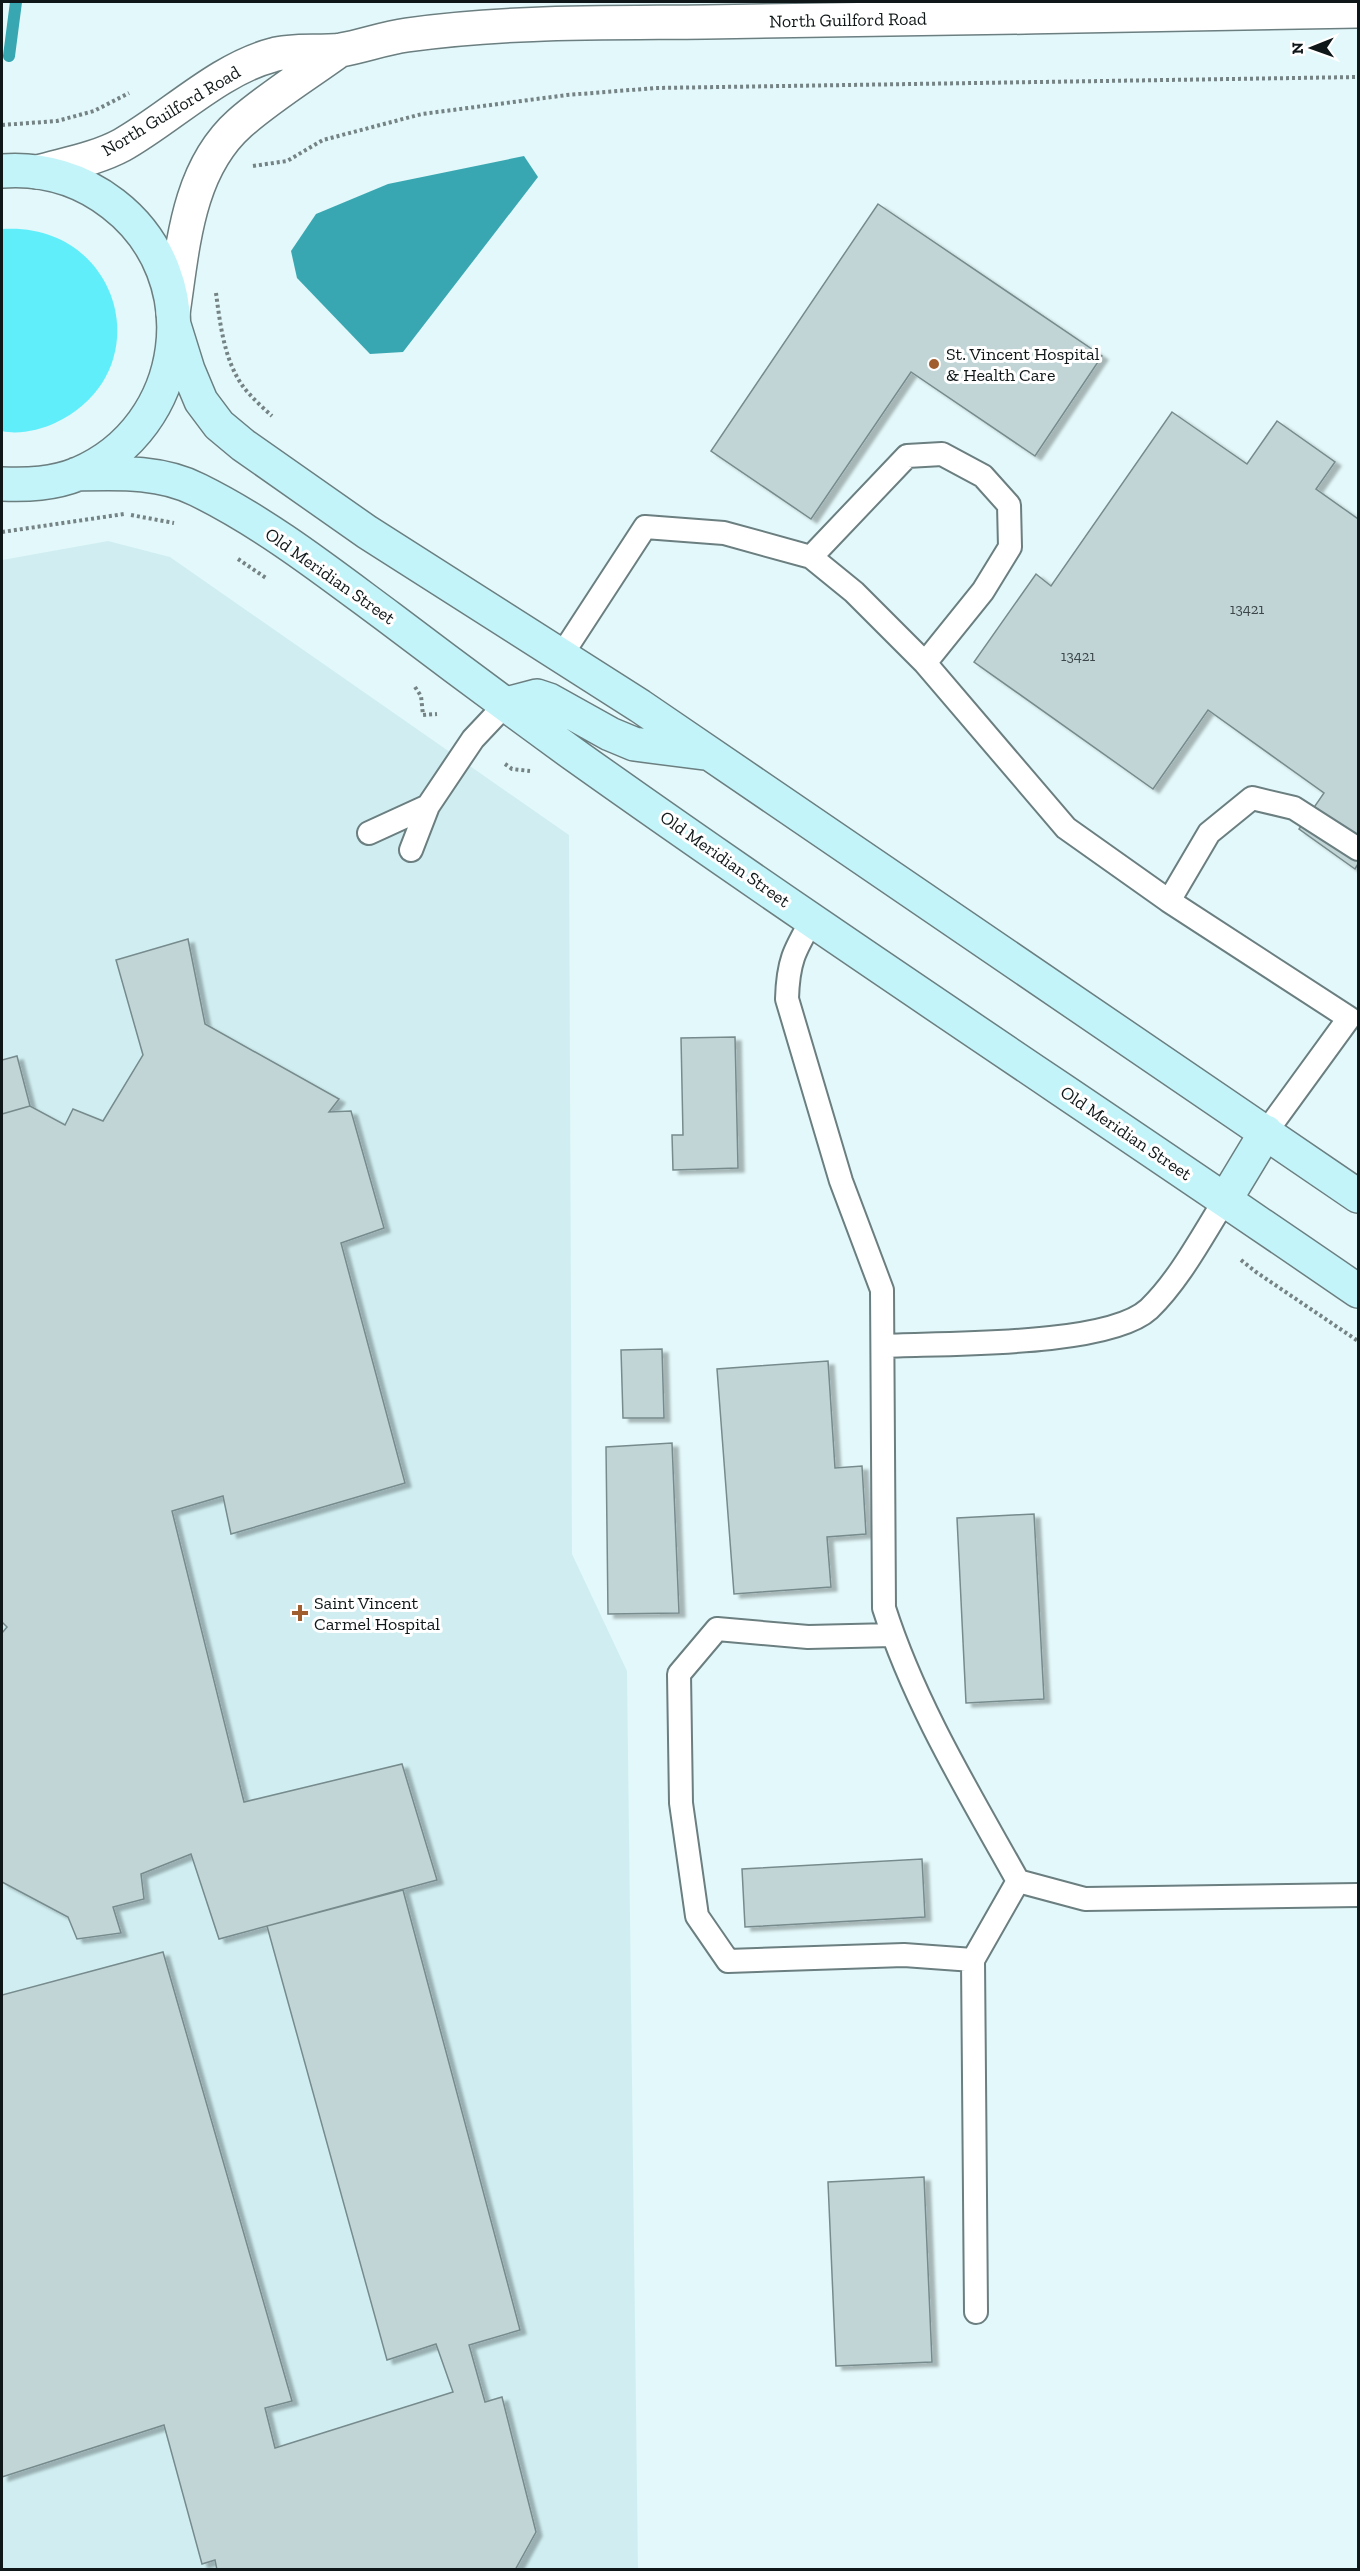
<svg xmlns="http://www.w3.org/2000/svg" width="1360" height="2571" viewBox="0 0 1360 2571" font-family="'Zilla Slab',serif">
  <defs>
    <filter id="shadow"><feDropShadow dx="6" dy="4" stdDeviation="1.5" flood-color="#0004"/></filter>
  </defs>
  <rect width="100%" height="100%" fill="#e3f8fa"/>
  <path fill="#d0eef1" d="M108,541L170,557L569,835L572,1554L627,1671L638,2569L2,2570V560Z"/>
  <path fill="#61eefb" d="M2,229C121,221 163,372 55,423C40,430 18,435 2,431Z"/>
  <path fill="#39a7b1" d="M524,156L538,177L403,352L370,354L297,278L291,251L316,214L388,184Z"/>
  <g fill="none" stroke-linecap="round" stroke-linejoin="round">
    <path stroke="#39a7b1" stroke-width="12" d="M9,56L16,2"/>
  </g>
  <path fill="#c1d5d7" stroke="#778b8d" stroke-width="1.5" filter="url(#shadow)" d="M878,204L1102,356L1035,456L911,372L811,519L711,451Z
    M1172,412L1247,464L1277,421L1335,462L1316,489L1358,519V864L1355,869L1299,829L1324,793L1208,710L1153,789L974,662L1036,574L1051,586Z
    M188,939L205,1024L339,1099L329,1112L351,1111L384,1228L341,1243L405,1483L231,1534L223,1496L172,1511L244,1802L402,1764L437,1880L219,1939L191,1854L141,1874L144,1899L113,1907L121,1933L77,1939L68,1917L2,1882V1633L7,1627L2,1622V1114L30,1106L65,1125L73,1109L103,1121L143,1055L116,960Z
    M735,1037L738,1168L673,1170L672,1135H683L681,1038Z
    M17,1056L30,1106L2,1114V1060Z
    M662,1349L664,1418H623L621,1350Z
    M828,1361L835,1468L862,1466L866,1534L827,1537L831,1587L734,1594L717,1369Z
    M672,1443L679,1613L608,1614L606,1447Z
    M1034,1514L1044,1699L966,1703L957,1518Z
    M922,1859L925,1917L745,1927L742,1869Z
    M403,1890L520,2330L469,2345L485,2402L502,2397L536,2532L515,2570H217L215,2560L202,2564L164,2425L2,2477V1995L163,1952L292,2401L265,2408L275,2448L453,2392L436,2344L387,2360L267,1926Z
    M924,2177L932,2362L836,2366L828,2182Z"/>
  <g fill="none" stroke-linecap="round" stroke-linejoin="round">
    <defs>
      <path id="service" d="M811,557L907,456L942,454L983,476L1009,505L1010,547L983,591L925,663
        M561,656L645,527L724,533L811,557L854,592L925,663L1066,828L1169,901L1349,1018L1266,1132
        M369,833L428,806L473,739L506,704
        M411,850L428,806
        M1169,901L1209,833L1252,798L1294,808L1358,849
        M812,920C794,951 788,962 787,999L841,1181L882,1290L884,1608C915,1705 969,1793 1018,1881L1085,1899L1358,1895
        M883,1346C942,1343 1108,1347 1149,1309C1180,1279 1202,1236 1225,1200
        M893,1635L808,1637L717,1629L679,1674L681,1803L697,1916L728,1961L904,1955L973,1960
        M976,2312L973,1960L1018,1881"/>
      <path id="tertiary" d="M38,172C66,164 96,159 122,145C170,118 219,69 273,55C294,49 319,53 341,50C363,46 385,38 407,35C506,21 606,23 706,22C923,18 1141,16 1358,11
        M173,313C183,247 187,170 240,123C271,96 307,74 340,50"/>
      <path id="secondary" d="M2,171C42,168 81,179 113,204C208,277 188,427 78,474C53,484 28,485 2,484
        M174,325L188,370L201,401L219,425L243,445L367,532L640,706L1358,1196
        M77,474C119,473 161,471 198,490C267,524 329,573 390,618C452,665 514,711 576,756C833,939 1098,1112 1358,1291
        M506,704L537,696L549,700L610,734L634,744L704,753
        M1225,1200L1266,1132"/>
    </defs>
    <use href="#service" stroke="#6b7e80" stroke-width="26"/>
    <use href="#tertiary" stroke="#6b7e80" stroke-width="36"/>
    <use href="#secondary" stroke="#6b7e80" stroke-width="36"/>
    <path stroke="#758385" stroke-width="4" stroke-dasharray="3 3" stroke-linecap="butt" d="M2,125L57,121L94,111L129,93
      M253,166L287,161L323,140L422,114L567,95L656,88L1358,77
      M216,293C220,323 224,359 242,385C250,396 262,407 272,416
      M131,515L174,523
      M2,532L124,514
      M238,559L266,578
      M415,687L421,696L423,715L437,714
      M505,764L512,769L530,771
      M1241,1260L1256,1272L1358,1341"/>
    <use href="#service" stroke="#fff" stroke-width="22"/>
    <use href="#tertiary" stroke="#fff" stroke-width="33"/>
    <use href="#secondary" stroke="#c3f4f9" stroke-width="33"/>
  </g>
  <g fill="#a05d2d" stroke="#fff" stroke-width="2">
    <circle cx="934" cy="364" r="6"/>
    <path d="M297 1604h6v6h6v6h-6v6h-6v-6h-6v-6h6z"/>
  </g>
  <g text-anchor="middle" stroke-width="6" stroke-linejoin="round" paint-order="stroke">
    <g font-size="15" fill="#3c4648">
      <text x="1247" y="614">13421</text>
      <text x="1078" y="661">13421</text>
    </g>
    <g font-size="18" fill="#101718" stroke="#fff">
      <text transform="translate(848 20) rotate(-1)" y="6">North Guilford Road</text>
      <text transform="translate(171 111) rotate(-31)" y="6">North Guilford Road</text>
      <text transform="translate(330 576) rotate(35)" y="6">Old Meridian Street</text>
      <text transform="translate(725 859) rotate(35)" y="6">Old Meridian Street</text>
      <text transform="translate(1126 1133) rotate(34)" y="6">Old Meridian Street</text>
    </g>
    <g font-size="18" fill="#101718" stroke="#fff" text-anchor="start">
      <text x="946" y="360">St. Vincent Hospital<tspan x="946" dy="21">&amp; Health Care</tspan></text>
      <text x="314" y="1609">Saint Vincent<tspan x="314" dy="21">Carmel Hospital</tspan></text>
    </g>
  </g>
  <rect width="1360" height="2571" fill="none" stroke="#101718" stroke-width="6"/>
  <g transform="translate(1312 48) rotate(269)" stroke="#ffffff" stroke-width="4.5" paint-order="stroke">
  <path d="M0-4.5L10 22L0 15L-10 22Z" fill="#101718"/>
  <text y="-9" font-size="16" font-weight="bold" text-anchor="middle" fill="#101718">N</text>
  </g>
</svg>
